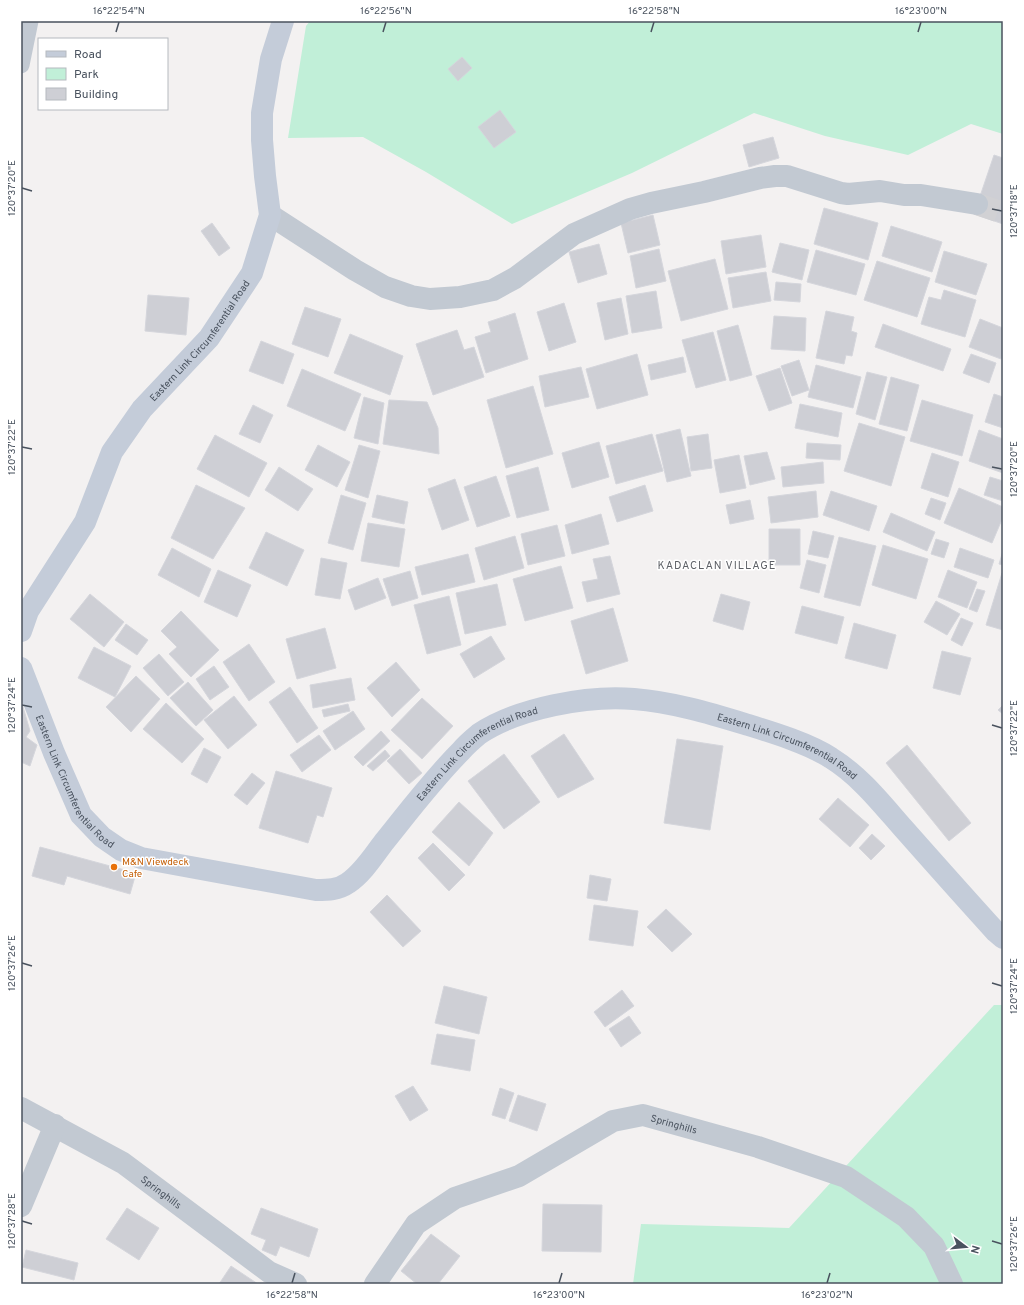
<svg xmlns="http://www.w3.org/2000/svg" width="1024" height="1305" viewBox="0 0 1024 1305" font-family="Overpass,sans-serif">
  <rect width="100%" height="100%" fill="#f3f1f1"/>
  <path fill="#c1efd8" d="M310,21H1003V134L971,124L908,155L825,136L754,113L632,173L512,224L426,172L363,137L288,138L306,26Z
    M994,1005H1003V1284H633L641,1224L789,1228Z"/>
  <path fill="#cecfd5" stroke="#d5d6dc" d="M462,57L472,68L458,81L448,69Z
    M500,110L516,132L494,148L478,127Z
    M773,137L779,158L749,167L743,145Z
    M994,155L1003,158V224L974,214Z
    M824,208L878,223L868,260L814,244Z
    M653,215L660,245L628,253L621,223Z
    M212,223L230,248L219,256L201,231Z
    M891,226L942,242L932,272L882,256Z
    M761,235L766,267L726,274L721,241Z
    M780,243L809,250L802,280L772,272Z
    M599,244L607,274L578,283L569,252Z
    M659,249L666,281L636,288L630,256Z
    M816,250L865,264L856,295L807,282Z
    M944,251L987,264L976,295L935,282Z
    M715,259L728,309L681,321L668,271Z
    M877,261L930,278L917,317L864,300Z
    M766,272L771,301L733,308L728,278Z
    M776,282L801,284L800,302L774,300Z
    M944,290L976,300L965,337L921,324L929,297L941,300Z
    M656,291L662,328L632,333L626,296Z
    M148,295L189,298L186,335L145,331Z
    M621,298L628,334L605,340L597,303Z
    M564,303L576,342L549,351L537,312Z
    M305,307L341,319L328,357L292,344Z
    M826,311L854,317L851,331L857,333L852,356L846,355L844,364L816,358Z
    M515,313L528,359L486,373L475,337L491,332L488,322Z
    M774,316L806,318L805,351L771,349Z
    M980,319L1003,328V353L1001,359L969,347Z
    M883,324L951,349L943,371L875,347Z
    M738,325L752,375L730,381L717,331Z
    M457,330L464,350L474,347L484,377L433,395L416,344Z
    M713,332L726,380L696,388L682,340Z
    M350,334L403,356L390,395L334,373Z
    M261,341L294,354L283,384L249,371Z
    M637,354L648,395L597,409L586,369Z
    M971,354L996,363L989,383L963,373Z
    M683,357L686,372L651,380L648,365Z
    M799,360L809,390L792,396L781,366Z
    M816,365L861,377L853,408L808,397Z
    M581,367L589,397L545,407L539,376Z
    M780,368L792,403L769,411L756,376Z
    M302,369L361,394L345,431L287,406Z
    M867,372L887,377L875,420L856,414Z
    M891,377L919,385L907,431L879,424Z
    M533,386L553,454L506,468L487,400Z
    M994,394L1003,397V428L985,422Z
    M364,397L384,403L378,444L354,438Z
    M389,400L427,402L438,428L439,454L383,444Z
    M922,400L973,415L962,456L910,441Z
    M800,404L842,413L838,437L795,428Z
    M253,405L273,415L260,443L239,434Z
    M859,423L905,437L891,486L844,471Z
    M680,429L691,476L667,482L656,435Z
    M979,430L1003,439V473L969,461Z
    M652,434L663,471L616,484L606,446Z
    M708,434L712,468L691,471L687,437Z
    M215,435L267,463L249,497L197,469Z
    M599,442L609,477L572,488L562,453Z
    M807,443L841,445L840,460L806,458Z
    M318,445L350,462L337,487L305,470Z
    M359,445L380,451L368,498L345,490Z
    M767,452L775,479L750,485L744,456Z
    M932,453L959,462L948,497L921,488Z
    M739,455L746,488L720,493L714,460Z
    M823,462L824,483L783,487L781,467Z
    M279,467L313,489L298,511L265,490Z
    M538,467L549,510L517,518L506,476Z
    M496,476L510,516L477,527L464,487Z
    M990,477L1003,481V501L984,495Z
    M455,479L469,520L442,530L428,489Z
    M196,485L245,508L213,559L171,538Z
    M645,485L653,511L617,522L609,497Z
    M959,488L1003,507V517L992,543L944,523Z
    M816,491L818,517L771,523L768,497Z
    M831,491L877,506L869,531L823,515Z
    M341,495L366,503L353,550L328,543Z
    M377,495L408,502L404,524L372,517Z
    M931,498L946,503L940,520L925,514Z
    M750,500L754,519L730,524L726,505Z
    M891,513L935,532L927,551L883,532Z
    M601,514L609,544L572,554L565,525Z
    M368,523L405,529L399,567L361,561Z
    M557,525L565,556L528,565L521,534Z
    M769,529H800V565H769Z
    M813,531L834,536L828,558L808,554Z
    M266,532L304,550L287,586L249,568Z
    M515,536L524,568L484,580L475,548Z
    M839,537L876,546L860,606L824,597Z
    M936,539L949,543L944,558L931,554Z
    M883,545L928,559L916,599L872,585Z
    M172,548L211,569L199,597L158,575Z
    M960,548L994,560L988,578L954,567Z
    M1003,551V565L999,564Z
    M468,554L475,582L422,595L415,567Z
    M610,556L620,594L587,602L582,582L598,579L593,559Z
    M321,558L347,563L340,599L315,595Z
    M807,560L826,565L819,593L800,588Z
    M561,566L573,608L525,621L513,579Z
    M218,570L251,585L237,617L204,602Z
    M948,570L977,582L967,608L938,597Z
    M410,571L418,598L392,606L383,579Z
    M1002,573L1003,574V630L986,625Z
    M378,578L386,598L355,610L348,590Z
    M497,584L506,625L465,634L456,593Z
    M977,589L985,591L977,612L969,609Z
    M90,594L124,622L104,647L70,619Z
    M721,594L750,602L743,630L713,621Z
    M449,596L461,645L427,654L414,605Z
    M936,601L960,614L947,635L924,622Z
    M802,606L844,617L837,644L795,633Z
    M613,608L628,661L586,674L571,621Z
    M181,611L219,650L191,677L169,654L177,647L161,631Z
    M961,618L973,623L962,646L951,640Z
    M854,623L896,635L887,669L845,658Z
    M126,624L148,640L137,655L115,640Z
    M325,628L336,668L297,679L286,639Z
    M491,636L505,659L474,678L460,654Z
    M249,644L275,682L249,701L223,662Z
    M94,647L131,666L115,697L78,678Z
    M942,651L971,658L960,695L933,688Z
    M159,654L184,682L168,696L143,668Z
    M396,662L420,690L392,717L367,688Z
    M214,666L229,687L210,700L196,679Z
    M136,676L160,699L131,732L106,707Z
    M351,678L355,700L313,708L310,685Z
    M188,682L213,710L196,726L170,698Z
    M290,687L318,728L297,743L269,702Z
    M234,696L257,725L228,749L204,720Z
    M422,698L453,726L422,759L391,730Z
    M21,700L30,731L26,737L37,745L30,766L21,762Z
    M166,703L204,739L182,763L143,729Z
    M348,704L350,711L324,717L322,710Z
    M1003,705V714L998,710Z
    M353,711L365,729L335,750L323,731Z
    M381,731L390,741L363,766L354,757Z
    M564,734L594,779L558,798L531,756Z
    M319,735L331,750L302,772L290,755Z
    M677,739L723,746L710,830L664,823Z
    M907,745L971,823L949,841L886,763Z
    M204,748L221,757L207,783L191,774Z
    M400,749L422,773L409,784L387,761Z
    M385,750L390,756L373,771L367,766Z
    M504,754L540,802L504,829L468,781Z
    M276,771L332,788L323,817L317,815L308,843L259,828Z
    M252,773L265,783L247,805L234,795Z
    M838,798L869,825L850,847L819,819Z
    M459,802L493,833L469,866L432,832Z
    M872,834L885,846L871,860L859,848Z
    M433,843L465,875L449,891L418,858Z
    M40,847L136,873L130,894L67,876L64,885L32,876Z
    M590,875L611,879L607,901L587,898Z
    M387,895L421,931L403,947L370,912Z
    M594,905L638,911L633,946L589,940Z
    M666,909L692,934L672,952L647,927Z
    M444,986L487,997L479,1034L435,1023Z
    M622,990L634,1006L605,1027L594,1012Z
    M629,1016L641,1033L621,1047L609,1029Z
    M437,1034L475,1040L470,1071L431,1064Z
    M413,1086L428,1110L410,1121L395,1096Z
    M500,1088L514,1093L505,1119L492,1115Z
    M518,1095L546,1104L537,1131L509,1121Z
    M543,1204L602,1205L601,1252L542,1251Z
    M127,1208L159,1228L139,1260L106,1239Z
    M261,1208L318,1229L309,1257L280,1246L276,1256L262,1250L266,1240L251,1234Z
    M431,1234L460,1256L438,1284H417L401,1271Z
    M26,1250L78,1263L74,1280L22,1267Z
    M231,1266L258,1284H219Z"/>
  <g fill="none" stroke-linecap="round" stroke-linejoin="round">
    <path stroke="#d1d1d4" stroke-width="22" stroke-dasharray="22 11" stroke-linecap="butt" d="M977,204L1003,213"/>
    <path stroke="#c2c9d2" stroke-width="17" d="M21,65L30,21"/>
    <g stroke="#c2c9d2" stroke-width="22">
      <path d="M270,215L355,270L385,287L411,296L430,299L460,297L493,290L515,278L574,234L630,209L651,203L704,192L760,178L775,176H787L841,193L848,194L880,191L904,195H921L977,204"/>
      <path id="s1" d="M21,1108L123,1163L269,1272L296,1284"/>
      <path d="M21,1206L55,1125"/>
      <path id="s2" d="M375,1284L416,1224L455,1198L519,1176L613,1121L643,1115L758,1147L846,1177L906,1217L934,1246L952,1284"/>
    </g>
    <g stroke="#c4ccd9" stroke-width="22">
      <path id="s3" d="M21,631L28,611L85,522L112,452L142,409L209,338L252,273L270,215L265,176L262,140V113L271,59L283,21"/>
      <path id="s4" d="M21,668L54,753L81,815L102,837L121,850L141,858L316,890C328,890 338,890 348,883C363,873 374,855 384,842C409,811 433,779 461,751C466,745 473,739 479,734C518,708 588,695 634,699C672,702 709,713 745,724C771,732 808,743 831,758C860,776 881,803 903,828C934,863 965,898 996,932L1003,938"/>
    </g>
  </g>
  <path fill="none" stroke="#49525e" stroke-width="1.5" d="M116,32L119,22M383,32L386,22M651,32L654,22M918,32L921,22M22,188L32,191M992,209L1002,211M22,447L32,449M992,467L1002,469M22,705L32,707M992,725L1002,728M22,963L32,966M992,983L1002,986M22,1221L32,1224M992,1241L1002,1244M292,1283L295,1273M559,1283L562,1273M827,1283L830,1273"/>
  <circle fill="#e8710a" stroke="#fff" stroke-width="1.5" cx="114" cy="867" r="4"/>
  <g text-anchor="middle" stroke-width="3" stroke-linejoin="round" paint-order="stroke">
    <g font-size="10" fill="#49525e" stroke="#fff">
      <text dy="4" stroke="none"><textPath href="#s3" startOffset="344">Eastern Link Circumferential Road</textPath></text>
      <text dy="4" stroke="none"><textPath href="#s4" startOffset="967">Eastern Link Circumferential Road</textPath></text>
      <text dy="4" stroke="none"><textPath href="#s4" startOffset="631">Eastern Link Circumferential Road</textPath></text>
      <text dy="4" stroke="none"><textPath href="#s4" startOffset="127">Eastern Link Circumferential Road</textPath></text>
      <text dy="4" stroke="none"><textPath href="#s2" startOffset="359">Springhills</textPath></text>
      <text dy="4" stroke="none"><textPath href="#s1" startOffset="164">Springhills</textPath></text>
    </g>
    <g font-size="10" fill="#c56008" stroke="#fff" text-anchor="start">
      <text x="122" y="865">M&amp;N Viewdeck<tspan x="122" dy="12">Cafe</tspan></text>
    </g>
    <g font-size="11" letter-spacing="1" fill="#5d6066" stroke="#fff">
      <text x="717" y="569">KADACLAN VILLAGE</text>
    </g>
  </g>
  <rect width="1024" height="1305" fill="none" stroke="#ffffff" stroke-width="44"/>
  <rect x="38" y="38" width="130" height="72" fill="#ffffff" stroke="#b6babf"/>
  <rect x="46" y="51" width="20" height="6" fill="#c4ccd9" stroke="#b6babf"/>
  <text x="74" y="58" font-size="12" fill="#49525e">Road</text>
  <rect x="46" y="68" width="20" height="12" fill="#c1efd8" stroke="#b6babf"/>
  <text x="74" y="78" font-size="12" fill="#49525e">Park</text>
  <rect x="46" y="88" width="20" height="12" fill="#cecfd5" stroke="#b6babf"/>
  <text x="74" y="98" font-size="12" fill="#49525e">Building</text>
  <g transform="translate(966 1247) rotate(106)" stroke="#ffffff" stroke-width="3" paint-order="stroke">
  <path d="M0-3L7 15L0 10L-7 15Z" fill="#49525e"/>
  <text y="-6" font-size="11" font-weight="bold" text-anchor="middle" fill="#49525e">N</text>
  </g>
  <rect x="22" y="22" width="980" height="1261" fill="none" stroke="#49525e" stroke-width="1.5"/>
  <g font-size="10" text-anchor="middle" fill="#49525e">
    <text x="119" y="14">16°22'54"N</text>
    <text x="386" y="14">16°22'56"N</text>
    <text x="654" y="14">16°22'58"N</text>
    <text x="921" y="14">16°23'00"N</text>
    <text transform="translate(11 188) rotate(-90)" y="4">120°37'20"E</text>
    <text transform="translate(1013 211) rotate(-90)" y="4">120°37'18"E</text>
    <text transform="translate(11 447) rotate(-90)" y="4">120°37'22"E</text>
    <text transform="translate(1013 469) rotate(-90)" y="4">120°37'20"E</text>
    <text transform="translate(11 705) rotate(-90)" y="4">120°37'24"E</text>
    <text transform="translate(1013 728) rotate(-90)" y="4">120°37'22"E</text>
    <text transform="translate(11 963) rotate(-90)" y="4">120°37'26"E</text>
    <text transform="translate(1013 986) rotate(-90)" y="4">120°37'24"E</text>
    <text transform="translate(11 1221) rotate(-90)" y="4">120°37'28"E</text>
    <text transform="translate(1013 1244) rotate(-90)" y="4">120°37'26"E</text>
    <text x="292" y="1298">16°22'58"N</text>
    <text x="559" y="1298">16°23'00"N</text>
    <text x="827" y="1298">16°23'02"N</text>
  </g>
</svg>
